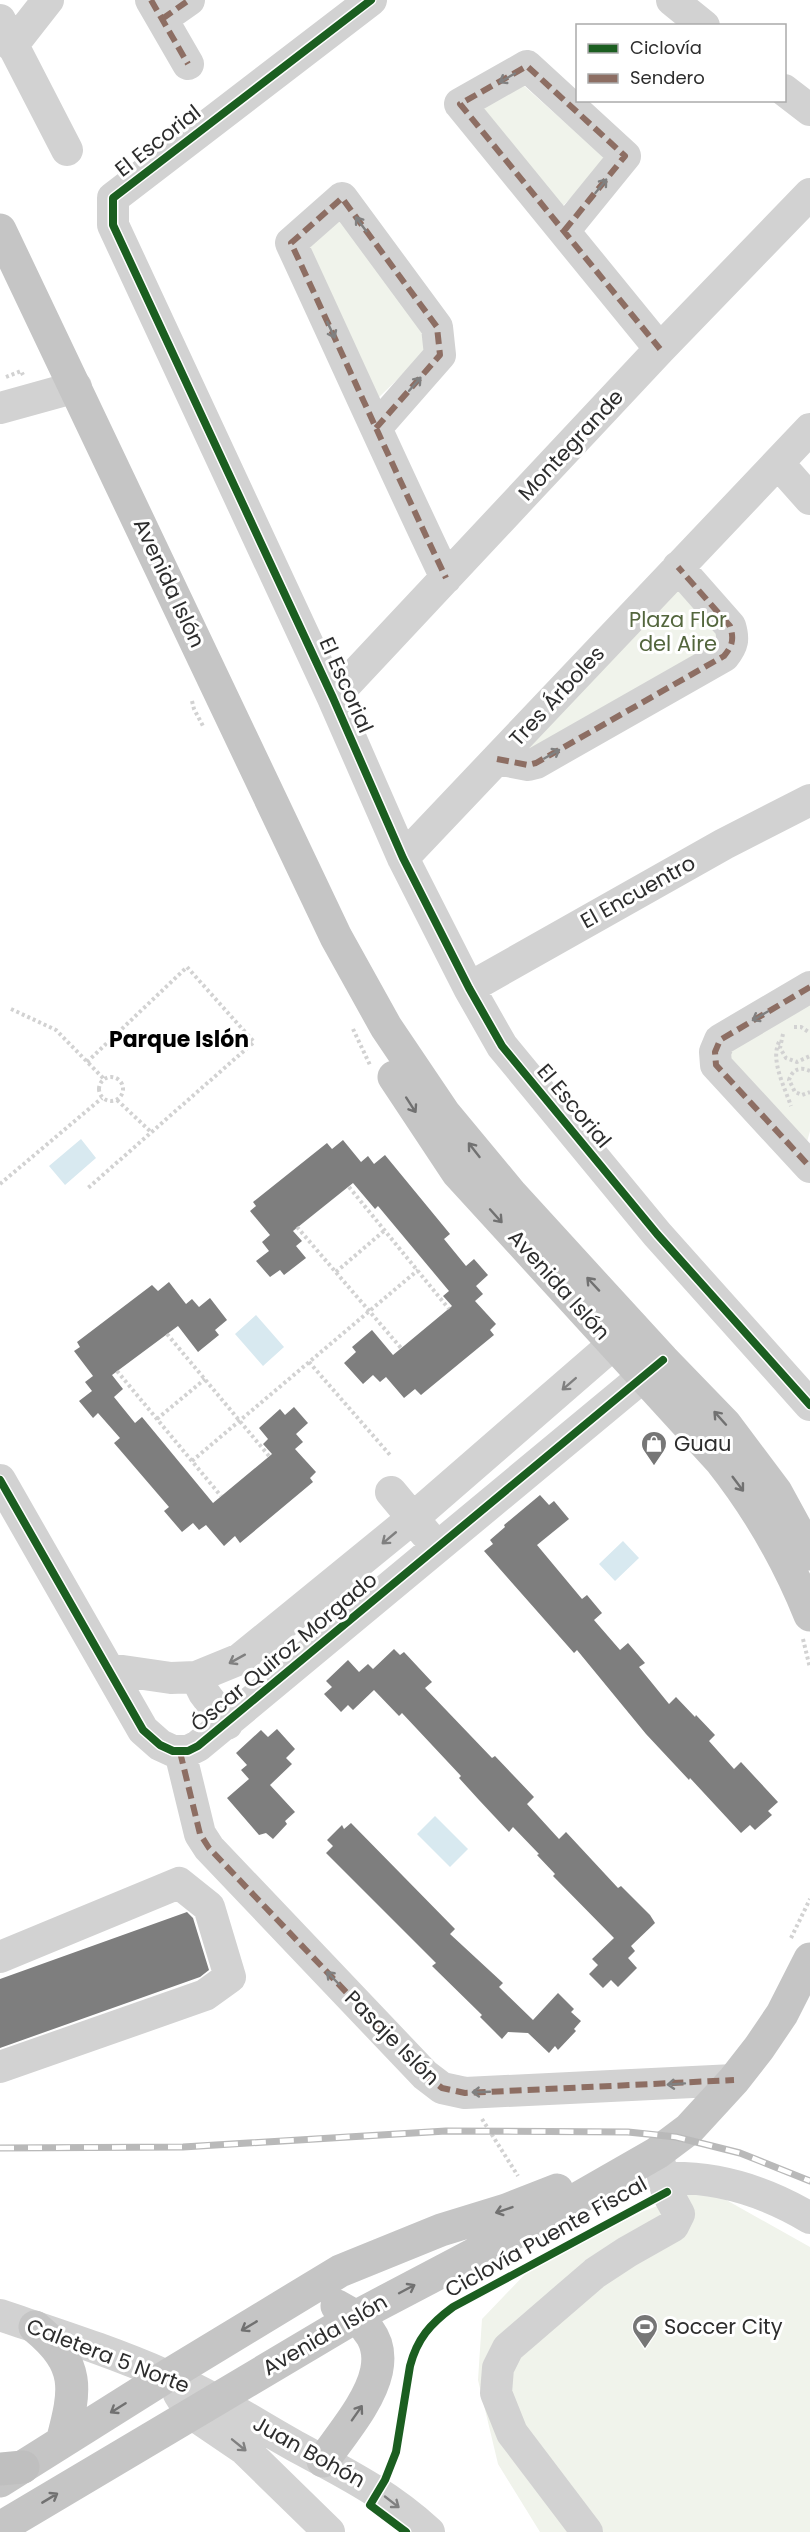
<svg xmlns="http://www.w3.org/2000/svg" width="810" height="2532" viewBox="0 0 810 2532" font-family="Poppins,sans-serif">
  <rect width="100%" height="100%" fill="#fff"/>
  <path fill="#f0f3eb" d="M523,85L607,160L560,209L478,107Z
    M341,213L433,345L376,400L303,244Z
    M675,587L723,641L535,751L521,749Z
    M810,998V1131L805,1149L727,1067L728,1049Z
    M705,2188L810,2247V2532H540L498,2464L478,2380L482,2319L529,2270L644,2211Z"/>
  <path fill="#d8e9f0" d="M81,1139L96,1158L65,1185L49,1166Z
    M256,1315L284,1347L263,1366L235,1334Z
    M623,1541L639,1558L615,1581L599,1564Z
    M435,1816L468,1849L450,1867L417,1834Z"/>
  <path fill="#7e7e7e" d="M343,1140L361,1162L368,1156L374,1164L385,1155L450,1234L444,1239L466,1266L474,1259L488,1275L476,1286L483,1294L475,1301L496,1324L490,1330L494,1335L421,1395L415,1389L404,1398L386,1377L380,1382L373,1375L363,1384L344,1363L356,1352L352,1347L372,1330L393,1355L452,1306L443,1296L449,1291L378,1206L375,1209L353,1183L293,1231L302,1241L296,1246L306,1258L284,1275L280,1270L270,1277L256,1261L269,1251L262,1242L270,1235L250,1211L256,1206L253,1202L327,1143L332,1149Z
    M169,1282L186,1304L192,1299L199,1307L210,1298L227,1320L215,1330L219,1335L198,1352L178,1326L112,1375L123,1389L114,1397L135,1423L142,1417L213,1503L272,1454L263,1444L268,1439L259,1428L280,1409L285,1415L294,1407L308,1423L296,1434L303,1442L295,1449L316,1472L310,1478L313,1482L240,1543L235,1536L224,1546L206,1525L199,1530L193,1523L182,1532L164,1511L169,1507L114,1443L120,1438L98,1413L93,1418L79,1401L92,1391L85,1382L93,1376L74,1351L80,1347L77,1342L152,1285L158,1291Z
    M540,1495L549,1505L554,1501L569,1519L537,1545L582,1599L587,1595L602,1613L594,1620L620,1650L628,1643L645,1663L639,1667L669,1704L676,1697L695,1717L696,1715L715,1735L709,1741L734,1769L741,1762L778,1802L768,1811L772,1815L755,1830L750,1825L741,1833L690,1778L689,1780L646,1734L577,1650L574,1653L484,1551L493,1544L490,1540L505,1527L504,1525Z
    M394,1649L400,1655L404,1652L432,1682L425,1688L492,1758L495,1756L534,1797L527,1804L559,1839L566,1832L618,1888L621,1886L650,1915L655,1923L631,1946L635,1951L628,1958L637,1968L618,1987L611,1980L603,1988L589,1974L598,1965L592,1959L614,1938L553,1876L555,1874L537,1855L539,1854L513,1827L509,1832L479,1800L459,1778L461,1776L402,1713L399,1716L374,1690L353,1710L348,1705L341,1712L324,1694L332,1687L326,1681L348,1660L359,1672L368,1664L373,1669Z
    M277,1729L295,1749L286,1758L292,1764L270,1785L295,1812L285,1821L287,1824L273,1839L266,1833L259,1835L227,1798L249,1779L241,1770L247,1765L236,1753L261,1730L268,1737Z
    M351,1823L455,1929L450,1934L503,1983L499,1987L533,2020L558,1993L574,2009L571,2012L581,2021L574,2029L576,2031L558,2050L555,2046L549,2053L528,2033L508,2032L502,2039L480,2017L482,2015L432,1966L436,1963L326,1853L333,1846L327,1840L342,1825L344,1829Z
    M187,1912L193,1918L209,1970L200,1977L0,2048V1979Z"/>
  <g fill="none" stroke-linecap="round" stroke-linejoin="round">
    <path stroke="#d2d2d2" stroke-width="4" stroke-dasharray="3 3" stroke-linecap="butt" d="M6,377L21,371L23,375
      M192,701L194,709L203,726
      M11,1009L56,1030L104,1079
      M794,1027H801L810,1033
      M353,1029L370,1065
      M783,1034L780,1048L786,1058L797,1062L810,1056
      M779,1042C770,1060 785,1088 791,1106
      M87,1062L187,967L254,1042L88,1188
      M810,1071C800,1066 792,1070 789,1080L795,1092L802,1095L810,1092
      M99 1089a12 12 0 1 1 24 0a12 12 0 1 1-24 0Z
      M117,1100L151,1132
      M0,1184L102,1098
      M349,1187L449,1309
      M297,1227L401,1348
      M336,1272L385,1230
      M167,1334L269,1456
      M309,1362L390,1455
      M117,1371L221,1496
      M157,1419L205,1379
      M192,1461L418,1270
      M803,1639L810,1668
      M791,1938L810,1899
      M482,2119L518,2176"/>
    <path stroke="#d2d2d2" stroke-width="32" d="M151,0L188,64
      M371,0L113,198V225L333,698L403,858L469,988L502,1046L657,1234L810,1405
      M672,0L704,26
      M162,19L189,0
      M0,20L67,150
      M12,46L48,0
      M784,90L810,110
      M564,231L625,156L527,66L460,104L660,349
      M0,408L76,387
      M376,428L440,355L437,327L342,198L291,243C343,355 393,467 446,578
      M778,463L810,499
      M333,698L660,349L810,194
      M497,759L528,765L536,763L724,656C733,645 734,639 730,626L678,567
      M403,858L810,429
      M810,987L720,1040L715,1052L716,1065L810,1167
      M469,988L724,844L810,800
      M0,1480L143,1730L160,1745L173,1751H188L198,1746L663,1360
      M391,1492L426,1534
      M109,1669L171,1678L196,1677L240,1659L413,1518L633,1327
      M196,1677L204,1693L227,1724
      M180,1752L200,1834L209,1848L425,2075L442,2088L465,2093L734,2080
      M0,1957L179,1883L209,1907L230,1977L205,1995L0,2067
      M664,2178C717,2176 765,2191 810,2218
      M0,2315C56,2334 113,2352 167,2376C212,2395 252,2422 295,2446C345,2473 386,2493 429,2532
      M179,2394L191,2413L244,2449L329,2532
      M587,2532L512,2433L496,2393L498,2368L508,2348L595,2273L627,2252L673,2226L679,2214L667,2192L657,2153"/>
    <path stroke="#c5c5c5" stroke-width="33" d="M0,230L336,937L386,1027L444,1113L512,1195L663,1360L725,1424L776,1492L810,1554
      M394,1077L457,1172L720,1460C758,1508 787,1558 810,1615
      M35,2327C81,2365 76,2389 62,2442
      M323,2461C358,2411 419,2348 337,2306
      M0,2481L167,2376L340,2271L441,2230L506,2210L557,2190
      M0,2528L355,2317L547,2216L657,2153L689,2129L734,2080L759,2048L782,2014L810,1959"/>
    <path stroke="#bfbfbf" stroke-width="33" d="M0,2469L23,2467"/>
    <defs>
      <path id="rail" d="M0,2148L183,2147L446,2131L628,2132L676,2137L740,2153L810,2181"/>
    </defs>
    <use href="#rail" stroke="#b9b9b9" stroke-width="7"/>
    <use href="#rail" stroke="#fff" stroke-width="4.5" stroke-dasharray="14" stroke-linecap="butt"/>
    <path stroke="#8d6e63" stroke-width="6" stroke-dasharray="12 6" stroke-linecap="butt" d="M151,0L188,64
      M162,19L189,0
      M564,231L625,156L527,66L460,104L660,349
      M376,428L440,355L437,327L342,198L291,243C343,355 393,467 446,578
      M497,759L528,765L536,763L724,656C733,645 734,639 730,626L678,567
      M810,987L720,1040L715,1052L716,1065L810,1167
      M180,1752L200,1834L209,1848L425,2075L442,2088L465,2093L734,2080"/>
    <defs>
      <path id="cycleway" d="M371,0L113,198V225L333,698L403,858L469,988L502,1046L657,1234L810,1405
        M0,1480L143,1730L160,1745L173,1751H188L198,1746L663,1360
        M406,2532L370,2505L385,2480L396,2452L410,2366C417,2339 430,2324 453,2307L667,2192"/>
    </defs>
    <use href="#cycleway" stroke="#fff" stroke-width="11"/>
    <use href="#cycleway" stroke="#1b5e20" stroke-width="8"/>
  </g>
  <defs><path id="oneway-shaft" d="M-6 0H5M1.5-3L5.5 0L1.5 3" fill="none" stroke-width="1.6" stroke-linecap="round" stroke-linejoin="round" transform="scale(1.5)"/></defs>
  <g stroke="#808080">
    <use href="#oneway-shaft" transform="translate(507 78) rotate(150)"/>
    <use href="#oneway-shaft" transform="translate(601 186) rotate(-51)"/>
    <use href="#oneway-shaft" transform="translate(361 224) rotate(-126)"/>
    <use href="#oneway-shaft" transform="translate(331 330) rotate(65)"/>
    <use href="#oneway-shaft" transform="translate(415 384) rotate(-49)"/>
    <use href="#oneway-shaft" transform="translate(552 754) rotate(-30)"/>
    <use href="#oneway-shaft" transform="translate(760 1016) rotate(150)"/>
    <use href="#oneway-shaft" transform="translate(569 1384) rotate(139)"/>
    <use href="#oneway-shaft" transform="translate(389 1538) rotate(140)"/>
    <use href="#oneway-shaft" transform="translate(237 1659) rotate(151)"/>
    <use href="#oneway-shaft" transform="translate(333 1978) rotate(-134)"/>
    <use href="#oneway-shaft" transform="translate(676 2084) rotate(176)"/>
    <use href="#oneway-shaft" transform="translate(481 2092) rotate(178)"/>
    <use href="#oneway-shaft" transform="translate(239 2445) rotate(39)"/>
    <use href="#oneway-shaft" transform="translate(392 2502) rotate(38)"/>
  </g>
  <g stroke="#717171">
    <use href="#oneway-shaft" transform="translate(411 1105) rotate(57)"/>
    <use href="#oneway-shaft" transform="translate(474 1150) rotate(-128)"/>
    <use href="#oneway-shaft" transform="translate(496 1216) rotate(48)"/>
    <use href="#oneway-shaft" transform="translate(593 1284) rotate(-133)"/>
    <use href="#oneway-shaft" transform="translate(720 1418) rotate(-132)"/>
    <use href="#oneway-shaft" transform="translate(738 1484) rotate(53)"/>
    <use href="#oneway-shaft" transform="translate(504 2210) rotate(161)"/>
    <use href="#oneway-shaft" transform="translate(407 2289) rotate(-28)"/>
    <use href="#oneway-shaft" transform="translate(249 2326) rotate(149)"/>
    <use href="#oneway-shaft" transform="translate(118 2408) rotate(148)"/>
    <use href="#oneway-shaft" transform="translate(357 2413) rotate(-55)"/>
    <use href="#oneway-shaft" transform="translate(50 2498) rotate(-31)"/>
  </g>
  <defs>
    <symbol id="shop-pin" viewBox="-11 -11 22 30"><path d="M0 17L-7.5 6A9.5 9.5 0 1 1 7.5 6Z" fill="#767676" stroke="#fff"/><path d="M-5-2.5h2.3a2.7 3.5 0 0 1 5.4 0H5L5.5 6h-11ZM-1.5-2.5h3a1.5 2.3 0 0 0-3 0Z" fill="#fff"/></symbol>
    <symbol id="stadium-pin" viewBox="-11 -11 22 30"><path d="M0 17L-7.5 6A9.5 9.5 0 1 1 7.5 6Z" fill="#767676" stroke="#fff"/><path d="M0-5a6.5 5 0 1 0 0 10a6.5 5 0 1 0 0-10ZM-3.5-1.8h7v3.6h-7Z" fill="#fff"/></symbol>
  </defs>
  <g fill-rule="evenodd">
    <use href="#shop-pin" x="639" y="1429" width="30" height="40"/>
    <use href="#stadium-pin" x="630" y="2312" width="30" height="40"/>
  </g>
  <g text-anchor="middle" stroke-width="6" stroke-linejoin="round" paint-order="stroke">
    <g font-size="21" fill="#2d2d2d" stroke="#fff">
      <text transform="translate(158 141) rotate(-38)" y="7">El Escorial</text>
      <text transform="translate(571 445) rotate(-47)" y="7">Montegrande</text>
      <text transform="translate(169 583) rotate(65)" y="7">Avenida Islón</text>
      <text transform="translate(346 685) rotate(66)" y="7">El Escorial</text>
      <text transform="translate(557 696) rotate(-47)" y="7">Tres Árboles</text>
      <text transform="translate(638 892) rotate(-29)" y="7">El Encuentro</text>
      <text transform="translate(574 1106) rotate(50)" y="7">El Escorial</text>
      <text transform="translate(559 1285) rotate(48)" y="7">Avenida Islón</text>
      <text transform="translate(284 1652) rotate(-40)" y="7">Óscar Quiroz Morgado</text>
      <text transform="translate(392 2038) rotate(45)" y="7">Pasaje Islón</text>
      <text transform="translate(546 2237) rotate(-29)" y="7">Ciclovía Puente Fiscal</text>
      <text transform="translate(325 2335) rotate(-30)" y="7">Avenida Islón</text>
      <text transform="translate(108 2356) rotate(21)" y="7">Caletera 5 Norte</text>
      <text transform="translate(309 2452) rotate(29)" y="7">Juan Bohón</text>
    </g>
    <g font-size="21" fill="#53663d" stroke="#fff">
      <text x="678" y="627">Plaza Flor<tspan x="678" dy="24">del Aire</tspan></text>
    </g>
    <g font-size="21" fill="#2d2d2d" stroke="#fff" text-anchor="start">
      <text x="674" y="1451">Guau</text>
      <text x="664" y="2334">Soccer City</text>
    </g>
    <g font-size="22" font-weight="bold" fill="#000" stroke="#fff">
      <text x="179" y="1047">Parque Islón</text>
    </g>
  </g>
  <rect x="576" y="24" width="210" height="78" fill="#ffffff" stroke="#ababab" stroke-width="1.5"/>
  <rect x="588" y="44" width="30" height="9" fill="#1b5e20" stroke="#ababab" stroke-width="1.5"/>
  <text x="630" y="54" font-size="18" fill="#2d2d2d">Ciclovía</text>
  <rect x="588" y="74" width="30" height="9" fill="#8d6e63" stroke="#ababab" stroke-width="1.5"/>
  <text x="630" y="84" font-size="18" fill="#2d2d2d">Sendero</text>
</svg>
